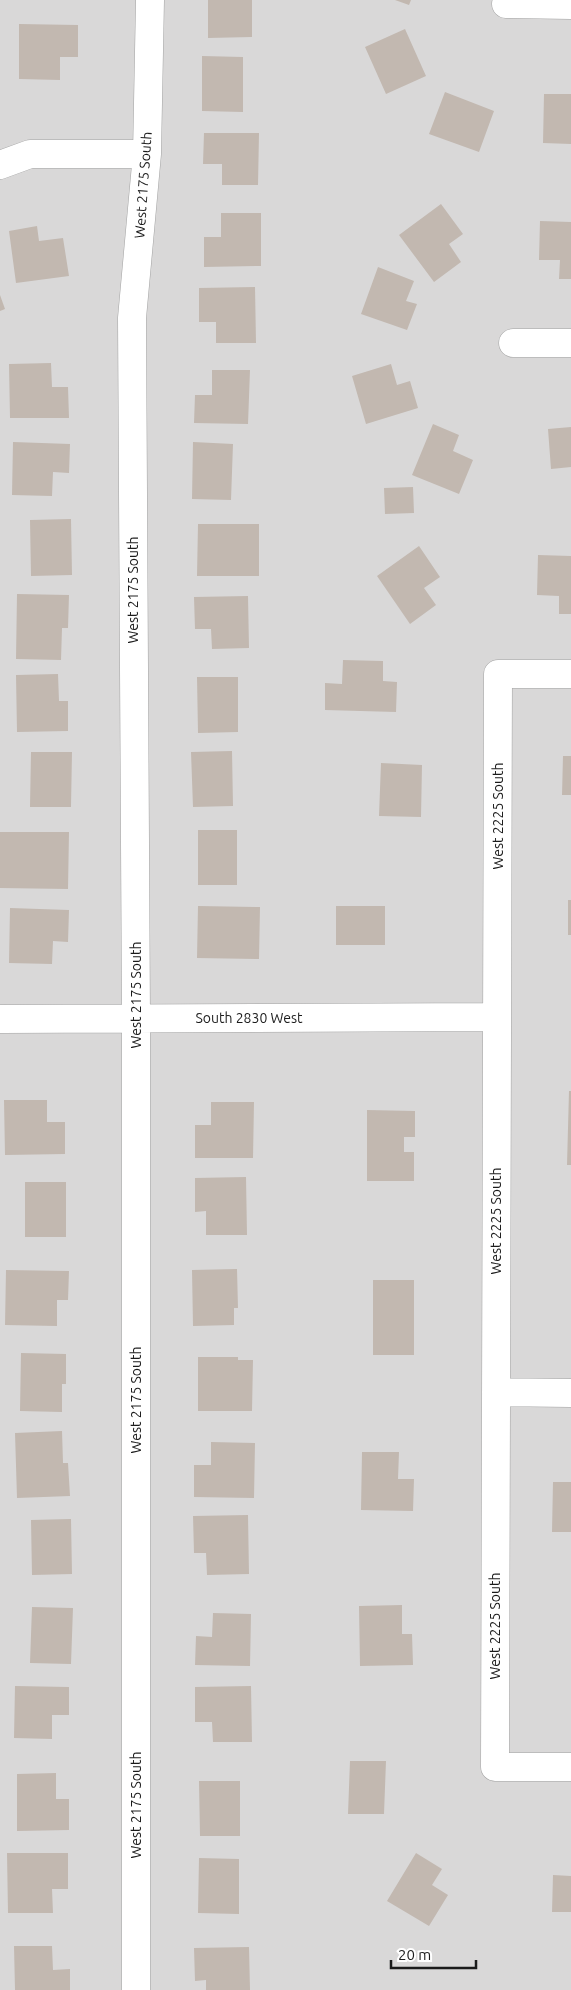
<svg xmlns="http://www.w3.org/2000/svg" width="571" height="1990" viewBox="0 0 571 1990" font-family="Ubuntu,sans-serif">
  <rect width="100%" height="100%" fill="#ede9e0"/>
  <path fill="#d9d8d8" d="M0,0H571V1990H0Z"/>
  <path fill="#c2b8b0" d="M208,0H252V37L208,38Z
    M395,0H411L409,5Z
    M19,24L78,25V57H60V80L19,79Z
    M405,29L426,76L386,94L365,47Z
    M202,56L243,57V112L202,111Z
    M445,92L494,111L479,152L429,134Z
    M544,94H571V144L543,143Z
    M204,133H259L258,185H222V164H203Z
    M441,204L463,234L449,244L461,262L434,282L399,235Z
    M221,213H261V266L204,267V237H221Z
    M540,221L571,222V279H559L560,260H539Z
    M37,226L39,241L63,238L69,276L16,283L9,231Z
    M378,267L414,281L406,301L417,304L407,330L361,314Z
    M255,287L256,343H216V322H199V288Z
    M0,295L5,309L0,311Z
    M51,363L52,387H68L69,418H10L9,364Z
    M391,364L397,385L410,381L418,408L366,424L352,376Z
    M212,370H250L248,424L194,423L195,395H212Z
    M433,424L459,435L453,451L473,460L459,494L412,475Z
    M571,427V467L551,469L548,429Z
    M13,442L70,444L69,473L53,472L52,496L12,495Z
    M193,442L233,444L231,500L192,499Z
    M413,487L414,513L385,514L384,488Z
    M71,519L72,575L31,576L30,520Z
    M198,524H259V576H197Z
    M419,546L440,577L424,588L436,605L410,624L377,576Z
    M538,555L571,556V614H559V596L537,595Z
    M17,594L69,595L68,628H62L61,660L16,659Z
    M248,596L249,648L212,649L211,629H195L194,597Z
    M343,660L383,661V681L397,682L396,712L325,710V683L342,684Z
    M58,674L59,701H68V731L17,732L16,675Z
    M197,677H238V732L198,733Z
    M232,751L233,806L193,807L191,752Z
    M31,752H72L71,807H30Z
    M563,756H571V795H562Z
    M381,763L422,765L421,817L379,816Z
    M198,830H237V885H198Z
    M0,832H69L68,889L0,888Z
    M568,900H571V935H568Z
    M198,906L260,907L259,959L197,958Z
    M336,906H385V945H336Z
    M10,908L69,910L68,942L53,941L52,964L9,963Z
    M569,1091H571V1165H567Z
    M4,1100H47V1122H65V1154L5,1155Z
    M211,1102H254L253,1158H195V1125H211Z
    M367,1110L415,1111V1137H404V1152H414V1181H367Z
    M246,1177L247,1235H206V1211L195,1212V1178Z
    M25,1182H66V1237H25Z
    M237,1269L238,1308H234V1325L193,1326L192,1270Z
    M6,1270L69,1271L68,1300H57V1326L5,1325Z
    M373,1280H414V1355H373Z
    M21,1353L66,1354V1384H62V1412L20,1411Z
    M198,1357H238V1360H253L252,1411H198Z
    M62,1431L63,1463H68L70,1496L17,1498L15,1433Z
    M211,1442L255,1443L254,1498L194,1497V1465H211Z
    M362,1452H399L398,1479H414L413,1511L361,1510Z
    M553,1482H571V1532H552Z
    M248,1515L249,1574L207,1575L206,1553H194L193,1516Z
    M71,1519L72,1574L32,1575L31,1520Z
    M402,1605V1634H412L413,1665L360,1666L359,1606Z
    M32,1607L73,1608L71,1664L30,1663Z
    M213,1613L251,1614L250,1666L195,1665L196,1636L212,1637Z
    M15,1686L69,1687V1715H52V1739L14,1738Z
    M251,1686L252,1742H213L212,1722H195V1687Z
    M350,1761H386L384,1814H348Z
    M56,1773V1799H69V1830L17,1831V1774Z
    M199,1781H240V1836H200Z
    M7,1853H68V1889H52L53,1913H8Z
    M416,1853L442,1869L432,1885L448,1895L429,1926L387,1901Z
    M199,1858L239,1859V1914L198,1913Z
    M553,1875L571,1876V1912H552Z
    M14,1946H52L53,1970L70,1969V1990H15Z
    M249,1947L250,1990H206V1980L195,1981L194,1948Z"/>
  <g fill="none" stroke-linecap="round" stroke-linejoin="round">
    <defs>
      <path id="minor" d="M506,4L571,5
        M0,165L30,154H147
        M513,343H571
        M571,674H498L495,1767H571
        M0,1019L497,1017
        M496,1392L571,1393
        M136,1990V1018L132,318L147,154L150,0"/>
    </defs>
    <use href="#minor" stroke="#a2a2a2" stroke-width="29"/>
    <use href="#minor" stroke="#fff" stroke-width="28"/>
  </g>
  <g text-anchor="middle" stroke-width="4.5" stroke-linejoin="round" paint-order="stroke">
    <g font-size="14" fill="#1b1b1b" stroke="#fff">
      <text transform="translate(143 185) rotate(-86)" y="5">West 2175 South</text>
      <text transform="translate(133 590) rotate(-90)" y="5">West 2175 South</text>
      <text transform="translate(498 816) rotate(-90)" y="5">West 2225 South</text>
      <text transform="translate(136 995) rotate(-90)" y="5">West 2175 South</text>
      <text x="249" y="1023">South 2830 West</text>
      <text transform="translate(496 1221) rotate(-90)" y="5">West 2225 South</text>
      <text transform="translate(136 1400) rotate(-90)" y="5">West 2175 South</text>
      <text transform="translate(495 1626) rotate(-90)" y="5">West 2225 South</text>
      <text transform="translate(136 1805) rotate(-90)" y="5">West 2175 South</text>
    </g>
  </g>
  <path d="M391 1960v8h85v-8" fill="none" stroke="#1b1b1b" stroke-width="2.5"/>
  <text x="398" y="1960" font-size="15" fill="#1b1b1b" stroke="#ffffff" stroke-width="4" paint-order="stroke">20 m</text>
</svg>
